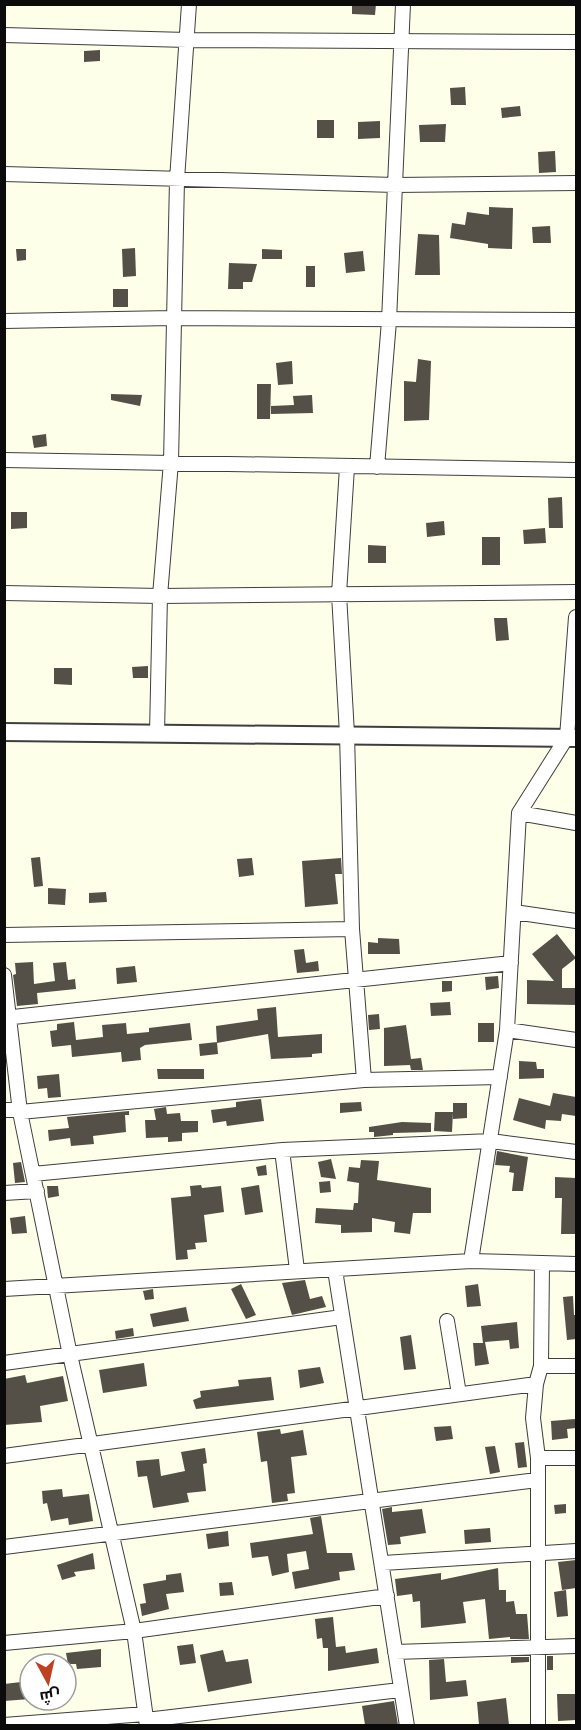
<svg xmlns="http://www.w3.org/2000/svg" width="581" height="1730" viewBox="0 0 581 1730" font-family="Georgia,Cairo,serif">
  <rect width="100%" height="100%" fill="#feffe9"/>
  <path fill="#544f47" d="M352,4H376L375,15L352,14Z
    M100,50V61L84,62V51Z
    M465,87L466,105H451L450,88Z
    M520,106L521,116L502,118L501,108Z
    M317,120H334V138H317Z
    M380,121V138L358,139V122Z
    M446,124L445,142H420L419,125Z
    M555,151L556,172L539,173L538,152Z
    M489,207L513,208L512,249L488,248V244L450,238L452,223L465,225L467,212L489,215Z
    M550,226L551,243H533L532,227Z
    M418,234L439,235L440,275H415Z
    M135,248L136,276L123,277L122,249Z
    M16,249H26V260L17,261Z
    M262,249L282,250V259H262Z
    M363,251L365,271L346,273L344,253Z
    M229,263L257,264L252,282H243V289H228Z
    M306,266H315V287H306Z
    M113,289H128V307H113Z
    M418,359L431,361L429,420L404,421V381L416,382Z
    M292,361L293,384L278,385L276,363Z
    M257,384H271L270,419H257Z
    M111,394L142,395L140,406L111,400Z
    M312,395L313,413L271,414V406L294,405L293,396Z
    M46,434L47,446L34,448L32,436Z
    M562,497L563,528H549L548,498Z
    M11,512H27V528L11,529Z
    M444,521L445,535L427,537L426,523Z
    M545,528L546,543L524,544L523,530Z
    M482,537H500V565H482Z
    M368,545L386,546V563H368Z
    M494,618H507L509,640L496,641Z
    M148,666V678H133L132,667Z
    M54,668H72V685L54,684Z
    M40,857L43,886L34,887L31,858Z
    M252,858L254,875L239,877L237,859Z
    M341,858L342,874H335L338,904L305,907L302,861Z
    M48,888L66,889L65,905L48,904Z
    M106,892L107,902L89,903V893Z
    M557,934L576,958L562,969V988H576V1005L527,1004V980L554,981L532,954Z
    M378,938L399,939L400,954H368V942L378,943Z
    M304,949L306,963L318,961L319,971L297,973L294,950Z
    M33,962L34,984L55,981L53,963L66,962L68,980L75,979L76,989L37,993L38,1004L17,1006L13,975L16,974L15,963Z
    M135,966L137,982L117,984L116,968Z
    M498,976L499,988L486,990L485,977Z
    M442,981H452V991L442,992Z
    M450,1002L451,1015L431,1016L430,1003Z
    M276,1007L278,1037L322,1034V1053L312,1054V1057L271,1059L268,1034L217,1043L216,1026L258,1020L257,1009Z
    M379,1014L380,1029L369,1030L368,1015Z
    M74,1022L76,1040L103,1037L102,1025L126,1023L127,1034L149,1032V1028L190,1023L192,1040L145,1045L140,1048L141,1060L122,1062L121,1052L72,1057L71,1045L52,1047L50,1031L57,1030V1024Z
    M478,1023H494V1042H478Z
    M406,1025L411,1059L421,1058L423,1070H411L410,1065L384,1066V1028Z
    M217,1042L218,1054L200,1056L199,1044Z
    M519,1061L536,1062L537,1069H544V1078L519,1079Z
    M157,1069H204V1079H158Z
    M59,1074L61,1097L48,1098L47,1088L38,1089L37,1076Z
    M553,1093L576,1097V1116L562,1114L561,1121L546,1120L545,1129L513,1120L519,1098L550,1106Z
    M261,1099L264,1121L227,1126L226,1121L213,1123L211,1110L236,1107V1102Z
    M361,1102L362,1111L340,1113V1103Z
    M453,1103H467V1118L453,1119V1112L452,1132L434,1131L435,1112H453Z
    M166,1107L167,1114L180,1113L181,1121H198V1132L182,1133V1141L168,1142V1137L146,1138L145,1120H156L154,1109Z
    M129,1111V1115H125L126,1132L93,1136L94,1144L71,1146L70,1138L49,1141L48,1130L69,1128L67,1117Z
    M402,1122L431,1123V1132L393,1133V1135L374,1137V1132H369V1127Z
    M497,1151L528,1157L523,1191H512L514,1173L509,1172L510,1166L495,1165Z
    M331,1159L336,1179L321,1177L318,1162Z
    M361,1160L379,1161L377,1180L431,1188V1213H413L410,1234L394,1232L395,1222L372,1218V1232L341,1233V1225L315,1223L316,1208L353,1210L354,1203H358L359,1183L347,1181L349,1167L360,1168Z
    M21,1162L25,1182L15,1183L13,1163Z
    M266,1165L267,1175L258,1176L256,1167Z
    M555,1177L576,1178V1234H561L562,1198H555Z
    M330,1181L331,1192L320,1193L319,1182Z
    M201,1185L202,1188L221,1186L224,1212L204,1215L207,1242L195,1243L196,1249L187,1250L188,1259L176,1260L171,1198L191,1196L190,1186Z
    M259,1185L263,1212L245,1215L241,1188Z
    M47,1186H58L59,1196L48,1198Z
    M25,1216L27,1233L12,1234L10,1218Z
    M305,1280L310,1299L322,1296L326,1307L292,1315L282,1283Z
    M241,1284L256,1315L246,1319L231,1289Z
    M478,1284L481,1306L467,1307L465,1286Z
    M153,1289L154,1299L145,1300L143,1291Z
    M573,1296L574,1315H576V1339L567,1340L563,1297Z
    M186,1307L189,1321L153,1327L150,1314Z
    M517,1322L519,1348L510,1349L509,1340L485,1342L489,1364L475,1366L473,1343H483L481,1326Z
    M133,1328L134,1336L116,1339L115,1331Z
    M411,1335L416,1369L404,1370L400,1337Z
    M144,1363L147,1386L103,1393L99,1370Z
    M320,1367L324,1383L300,1388L298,1370Z
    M25,1375L27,1383L63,1376L68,1401L40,1406L42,1422L4,1425V1379Z
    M271,1377L274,1400L196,1409L193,1400L201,1397L200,1391L239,1386L238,1380Z
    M575,1419L576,1428L567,1429L568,1438L552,1440L551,1421Z
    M451,1426L453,1439L436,1441L434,1427Z
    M280,1429L281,1434L303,1430L307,1455L291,1457L295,1493L287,1494L288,1501L272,1503L267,1461L261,1462L257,1432Z
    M524,1442L527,1467L518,1468L515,1443Z
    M495,1446L500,1472L490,1474L485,1447Z
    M205,1448L207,1463L203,1464L206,1491L187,1493L189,1502L153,1508L147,1476L138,1477L136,1461L159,1459L161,1476L185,1471L181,1452Z
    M62,1489L63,1497L89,1494L93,1521L69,1525L68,1518L51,1521L47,1503L43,1504L42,1491Z
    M566,1504V1513L555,1514L554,1505Z
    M392,1507V1512L422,1509L426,1533L400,1537L401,1544L388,1545L382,1509Z
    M321,1516L327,1553H352L355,1570L339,1572L340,1580L295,1589L292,1572L309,1569L306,1551L287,1554L289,1572L272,1576L268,1556L252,1558L250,1543L313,1534L310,1518Z
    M490,1528L491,1542L465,1544L464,1530Z
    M228,1531L229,1546L208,1549L206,1534Z
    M93,1553L95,1569L74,1572L76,1576L62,1580L57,1565Z
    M576,1560V1588L562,1590L558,1562Z
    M498,1568L499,1590H506V1602L514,1601L516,1614H527L529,1639H510V1637L489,1639L485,1599L463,1602L466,1623L421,1628L420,1601L413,1602L412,1594L397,1596L395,1579L441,1573V1580Z
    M181,1573L184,1592L166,1594L169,1609L142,1616L140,1604L146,1603L143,1584L166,1580V1575Z
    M232,1582L234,1595L220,1596L219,1583Z
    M566,1590L568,1616L557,1617L554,1592Z
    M333,1617L336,1647L345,1646L346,1653L377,1648L379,1663L328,1671V1648H323L322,1638L317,1639L315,1619Z
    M193,1644L196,1663L180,1665L177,1646Z
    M101,1649V1667L77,1669L76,1664H68L66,1653Z
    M223,1650L226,1662L248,1659L252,1683L208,1692L200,1655Z
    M547,1656H553V1670H547Z
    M511,1657H529V1662L511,1663Z
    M444,1659L446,1682L466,1680L468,1696L430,1700L429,1660Z
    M30,1681V1699L4,1701V1684Z
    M557,1694H576V1720L558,1721Z
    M506,1698L509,1725H479L477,1702Z
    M394,1701L398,1725H365L362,1706Z"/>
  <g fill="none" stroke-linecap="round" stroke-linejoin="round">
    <defs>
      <path id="minor" d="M4,35L187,40L576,42
        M4,174L395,185L576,183
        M4,321L173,318L576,320
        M4,460L576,470
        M347,467L339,594L347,734L352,929L364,1080
        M377,467L389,321L403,4
        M4,593L160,596L576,592
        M157,733L160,596L171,462L177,180L189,4
        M519,813L576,823
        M514,912L576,921
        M4,935L352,929
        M4,975L20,1112L70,1355L134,1631L147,1726
        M4,1018L511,963
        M507,1030L576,1040
        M4,1110H20
        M20,1112L364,1080L500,1077
        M282,1150L297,1270
        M33,1174L282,1150L491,1141L576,1152
        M4,1193L37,1191
        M471,1261L507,1030L519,813L567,737L576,617
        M335,1270L407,1726
        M4,1289L471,1261L576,1264
        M447,1321L459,1394
        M4,1363L342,1317
        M541,1366H576
        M4,1456L536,1384
        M538,1458H576
        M4,1547L537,1480
        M383,1563L576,1551
        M4,1643L134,1631L387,1596
        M395,1652L576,1646
        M146,1720L400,1690
        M4,1725L145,1714
        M538,1726V1458L533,1418L536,1384L541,1366L542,1263"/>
      <path id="tertiary" d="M4,732L576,738"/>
    </defs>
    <use href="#minor" stroke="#3e3e3e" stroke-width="16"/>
    <use href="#tertiary" stroke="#3e3e3e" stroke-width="20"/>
    <use href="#minor" stroke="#fff" stroke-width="14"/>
    <use href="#tertiary" stroke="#fff" stroke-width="16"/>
  </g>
  <rect width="581" height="1730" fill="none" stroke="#0b0b0b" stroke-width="12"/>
  <g transform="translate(48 1682) rotate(172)"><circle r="28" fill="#ffffff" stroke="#9d9d9d" stroke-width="1.5"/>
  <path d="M0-4.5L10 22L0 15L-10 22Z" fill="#bd4221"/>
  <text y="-9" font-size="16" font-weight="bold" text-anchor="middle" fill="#0b0b0b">ش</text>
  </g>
</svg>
